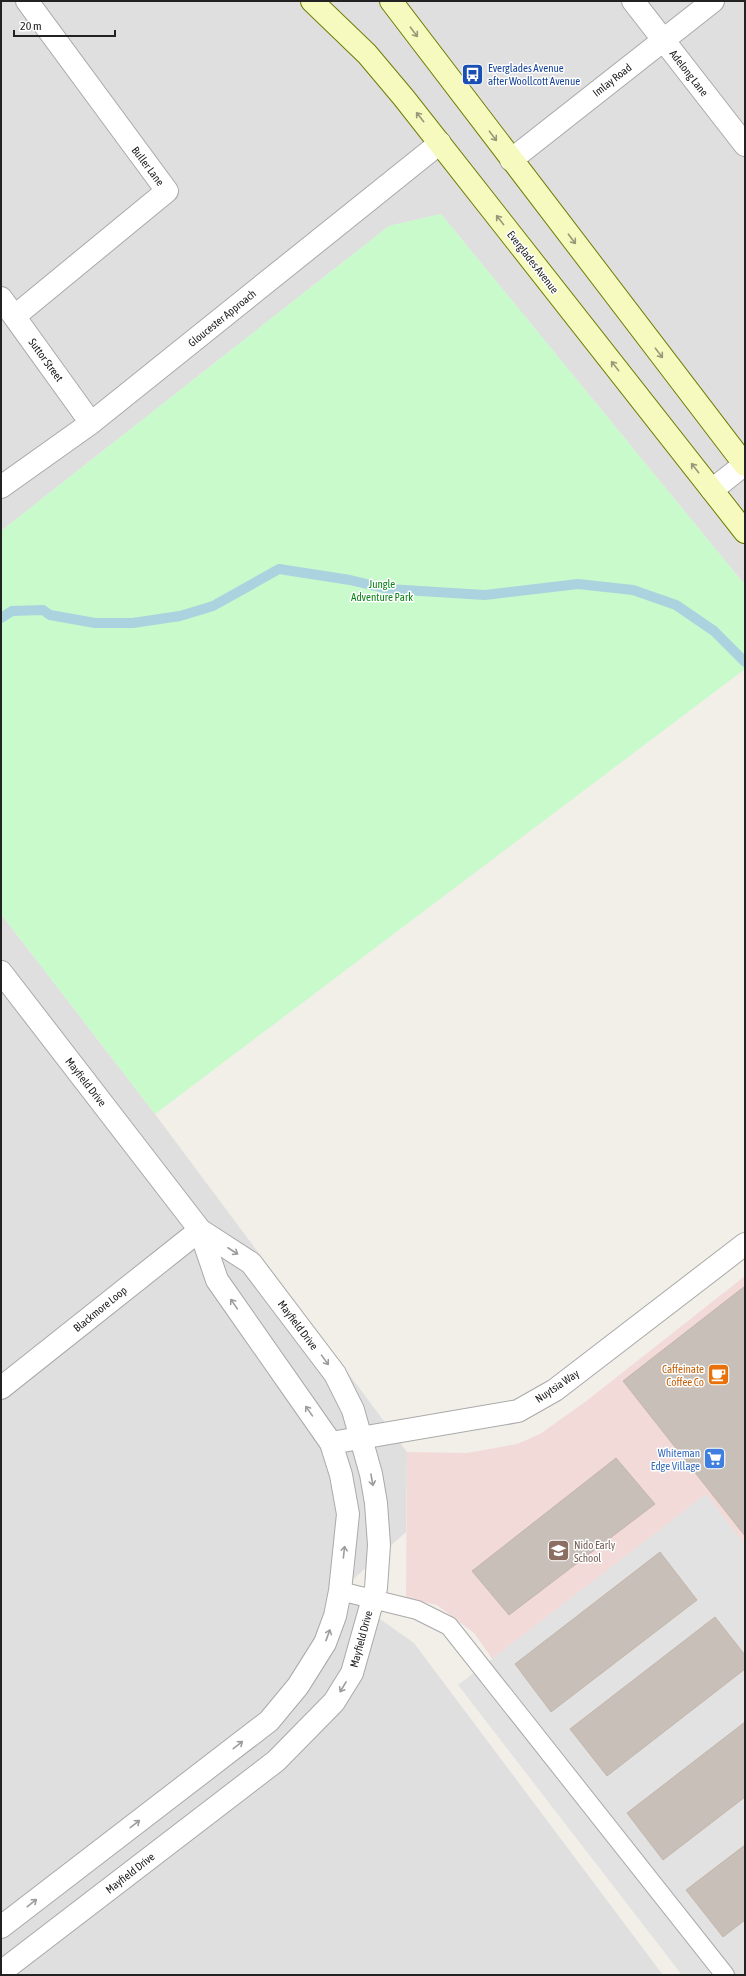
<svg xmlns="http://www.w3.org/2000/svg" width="746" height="1976" viewBox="0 0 746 1976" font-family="'Asap Condensed',sans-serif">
  <rect width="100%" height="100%" fill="#f2efe9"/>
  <path fill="#e0dfdf" d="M1,1H745V585L441,214L389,226L1,531Z
    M1,914L155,1114L407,1452L406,1532L340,1591L414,1643L663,1975H1Z"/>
  <path fill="#f2dad9" d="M745,1276V1975H715L474,1633L437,1605L406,1598L407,1452L467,1453L517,1444L540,1434L585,1402Z"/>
  <path fill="#c8facc" d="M441,214L745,585V669L155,1114L1,914V531L389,226Z"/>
  <path fill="#e2e2e2" d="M706,1494L745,1545V1975H682L458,1685Z"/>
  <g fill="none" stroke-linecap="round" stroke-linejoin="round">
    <path stroke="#aad3df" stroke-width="10" d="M1,618L12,611L43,610L50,615L95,623H133L180,616L213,606L279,569L350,580L388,589L485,595L578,584L633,590L676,605L714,631L745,662"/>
  </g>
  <path fill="#c7bfb8" stroke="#c4b6ab" d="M745,1286V1536L623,1381Z
    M616,1458L655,1504L509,1615L472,1571Z
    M660,1552L697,1600L551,1712L515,1664Z
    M715,1617L745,1655V1669L607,1776L570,1729Z
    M745,1722V1797L663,1860L627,1813Z
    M745,1845V1920L723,1937L686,1890Z"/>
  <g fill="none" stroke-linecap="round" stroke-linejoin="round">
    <defs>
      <path id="service" d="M340,1591L417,1610L449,1626L725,1975"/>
      <path id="minor" d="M633,1L745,145
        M511,160L713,1
        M1,298L91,423
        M15,316L167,191L27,1
        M1,487L91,423L440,143
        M712,490L745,464
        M1,1388L200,1230
        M331,1443L518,1411L555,1390L745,1244"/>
      <path id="tertiary" d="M1,972L200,1230L217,1280L331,1443L341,1475L348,1514L340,1591L335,1616L325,1643L298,1686L269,1721L1,1927
        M1,1972L276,1761L334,1702L352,1673L376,1588L379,1545L376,1503L371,1474L353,1410L335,1374L251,1263L200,1230"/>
      <path id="secondary" d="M312,1L367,54L404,98L745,532
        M391,1L745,465"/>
    </defs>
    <use href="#service" stroke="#a9a9a9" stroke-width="20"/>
    <use href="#minor" stroke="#a9a9a9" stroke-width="24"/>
    <use href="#tertiary" stroke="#a9a9a9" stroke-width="24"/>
    <use href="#secondary" stroke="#707d05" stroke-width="24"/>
    <use href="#service" stroke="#fff" stroke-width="18"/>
    <use href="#minor" stroke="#fff" stroke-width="22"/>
    <use href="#tertiary" stroke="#fff" stroke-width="22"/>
    <use href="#secondary" stroke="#f7fabf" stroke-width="22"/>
  </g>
  <defs><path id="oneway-shaft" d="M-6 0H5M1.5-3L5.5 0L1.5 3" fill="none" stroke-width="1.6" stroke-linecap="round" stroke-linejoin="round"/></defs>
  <g stroke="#979978">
    <use href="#oneway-shaft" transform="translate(414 32) rotate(53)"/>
    <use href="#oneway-shaft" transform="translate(420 117) rotate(-128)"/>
    <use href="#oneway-shaft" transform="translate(493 136) rotate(53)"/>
    <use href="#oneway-shaft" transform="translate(500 220) rotate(-128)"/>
    <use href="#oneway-shaft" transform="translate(572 239) rotate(53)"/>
    <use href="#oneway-shaft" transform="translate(659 353) rotate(53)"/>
    <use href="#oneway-shaft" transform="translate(615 366) rotate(-128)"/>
    <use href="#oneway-shaft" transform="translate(695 468) rotate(-128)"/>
  </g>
  <g stroke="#9c9c9c">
    <use href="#oneway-shaft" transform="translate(233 1251) rotate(33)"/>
    <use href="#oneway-shaft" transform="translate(234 1304) rotate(-125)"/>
    <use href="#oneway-shaft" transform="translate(325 1360) rotate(54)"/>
    <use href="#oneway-shaft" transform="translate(309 1411) rotate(-125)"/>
    <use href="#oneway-shaft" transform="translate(372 1480) rotate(80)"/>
    <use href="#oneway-shaft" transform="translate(344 1552) rotate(-84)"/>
    <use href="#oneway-shaft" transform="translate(328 1635) rotate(-70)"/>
    <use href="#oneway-shaft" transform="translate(343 1687) rotate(121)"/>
    <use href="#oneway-shaft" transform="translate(238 1745) rotate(-38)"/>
    <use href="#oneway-shaft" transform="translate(135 1824) rotate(-38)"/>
    <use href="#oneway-shaft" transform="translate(32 1903) rotate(-38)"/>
  </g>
  <defs>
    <symbol id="bus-square" viewBox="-11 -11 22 22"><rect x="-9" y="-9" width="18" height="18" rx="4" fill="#1a4fb4" stroke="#fff"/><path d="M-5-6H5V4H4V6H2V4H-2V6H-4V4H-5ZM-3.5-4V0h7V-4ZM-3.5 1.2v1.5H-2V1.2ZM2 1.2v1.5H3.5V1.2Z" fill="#fff"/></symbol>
    <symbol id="cafe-square" viewBox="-11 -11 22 22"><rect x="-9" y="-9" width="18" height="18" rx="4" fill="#e8710a" stroke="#fff"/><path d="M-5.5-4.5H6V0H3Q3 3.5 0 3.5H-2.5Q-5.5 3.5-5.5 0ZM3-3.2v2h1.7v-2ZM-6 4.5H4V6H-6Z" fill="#fff"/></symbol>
    <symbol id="supermarket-square" viewBox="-11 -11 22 22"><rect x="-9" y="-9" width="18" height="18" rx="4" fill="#3f7fe0" stroke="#fff"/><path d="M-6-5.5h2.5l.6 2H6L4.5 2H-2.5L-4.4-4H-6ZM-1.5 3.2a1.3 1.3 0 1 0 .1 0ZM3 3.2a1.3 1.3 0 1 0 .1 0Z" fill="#fff"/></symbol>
    <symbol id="school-square" viewBox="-11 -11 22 22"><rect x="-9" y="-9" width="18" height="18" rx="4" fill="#8d6e63" stroke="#fff"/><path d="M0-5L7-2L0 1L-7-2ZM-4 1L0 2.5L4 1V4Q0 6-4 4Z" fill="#fff"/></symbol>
  </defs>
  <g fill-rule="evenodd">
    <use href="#bus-square" x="460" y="62" width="25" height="25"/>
    <use href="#cafe-square" x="706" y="1362" width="25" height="25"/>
    <use href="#supermarket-square" x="702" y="1446" width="25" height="25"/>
    <use href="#school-square" x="546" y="1538" width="25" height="25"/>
  </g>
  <g text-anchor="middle" stroke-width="3" stroke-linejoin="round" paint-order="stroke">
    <g font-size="11" fill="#164399" stroke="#fff" text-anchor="start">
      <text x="488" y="72">Everglades Avenue<tspan x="488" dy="13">after Woollcott Avenue</tspan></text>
    </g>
    <g font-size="11" fill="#222" stroke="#fff">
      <text transform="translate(689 73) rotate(52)" y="4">Adelong Lane</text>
      <text transform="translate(612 80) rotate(-38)" y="4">Imlay Road</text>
      <text transform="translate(148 166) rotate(53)" y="4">Buller Lane</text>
      <text transform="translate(533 262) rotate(52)" y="4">Everglades Avenue</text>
      <text transform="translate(222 318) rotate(-39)" y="4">Gloucester Approach</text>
      <text transform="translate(46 360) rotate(54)" y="4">Suttor Street</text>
      <text transform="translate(86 1082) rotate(52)" y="4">Mayfield Drive</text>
      <text transform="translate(100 1309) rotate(-39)" y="4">Blackmore Loop</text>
      <text transform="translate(298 1325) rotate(53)" y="4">Mayfield Drive</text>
      <text transform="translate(557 1386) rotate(-34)" y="4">Nuytsia Way</text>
      <text transform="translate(361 1639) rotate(-75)" y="4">Mayfield Drive</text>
      <text transform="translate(130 1873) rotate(-38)" y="4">Mayfield Drive</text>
    </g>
    <g font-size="11" fill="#0c8416" stroke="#fff">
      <text x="382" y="588">Jungle<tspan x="382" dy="13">Adventure Park</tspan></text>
    </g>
    <g font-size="11" fill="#c56008" stroke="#fff" text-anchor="end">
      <text x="704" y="1373">Caffeinate<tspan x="704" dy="13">Coffee Co</tspan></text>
    </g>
    <g font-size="11" fill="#366cbe" stroke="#fff" text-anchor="end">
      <text x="700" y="1457">Whiteman<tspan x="700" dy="13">Edge Village</tspan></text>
    </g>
    <g font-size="11" fill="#785e54" stroke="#fff" text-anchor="start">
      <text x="574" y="1549">Nido Early<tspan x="574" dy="13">School</tspan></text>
    </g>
  </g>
  <rect width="746" height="1976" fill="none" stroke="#222222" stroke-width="4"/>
  <path d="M14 30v6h101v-6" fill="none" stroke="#222222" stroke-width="2"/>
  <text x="20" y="30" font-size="12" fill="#222222" stroke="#ffffff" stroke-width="3" paint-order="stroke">20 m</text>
</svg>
